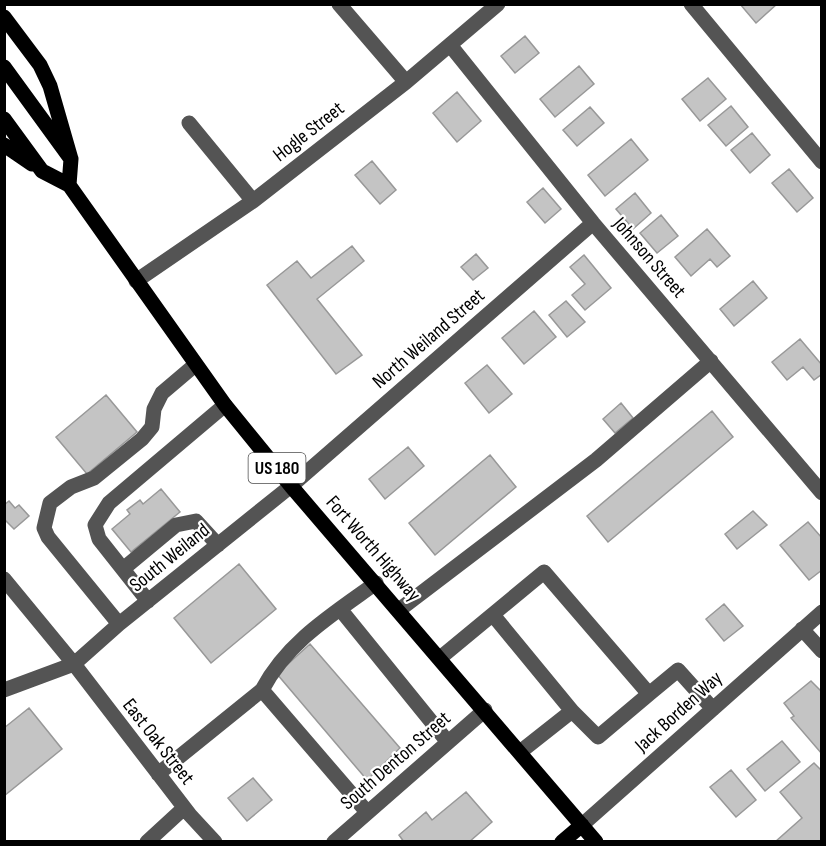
<svg xmlns="http://www.w3.org/2000/svg" width="826" height="846" viewBox="0 0 826 846" font-family="'Sofia Sans Condensed',sans-serif">
  <rect width="100%" height="100%" fill="#fff"/>
  <path fill="#c4c4c4" stroke="#989898" stroke-width="1.5" d="M740,4H777L756,23Z
    M525,36L539,53L515,73L501,56Z
    M579,66L594,84L555,117L540,99Z
    M708,78L726,99L700,121L682,99Z
    M457,92L481,121L457,142L433,113Z
    M731,106L748,127L726,146L708,125Z
    M590,107L604,123L577,146L563,130Z
    M752,133L770,155L750,173L731,150Z
    M631,139L648,160L605,196L588,175Z
    M372,161L396,190L380,204L355,175Z
    M789,169L813,198L797,212L772,183Z
    M543,188L561,209L545,223L527,202Z
    M635,193L651,213L633,229L616,209Z
    M661,215L678,236L657,253L640,233Z
    M707,229L730,256L717,267L710,259L691,276L675,257Z
    M352,246L364,261L317,299L362,355L336,374L267,285L297,261L311,278Z
    M476,254L488,268L473,280L461,267Z
    M584,255L611,288L585,310L572,295L585,284L570,267Z
    M753,281L767,298L734,326L720,309Z
    M566,301L585,322L567,337L549,315Z
    M534,311L556,337L524,364L502,338Z
    M800,339L822,365V374L814,380L803,367L787,380L772,362Z
    M487,365L512,394L489,413L465,383Z
    M106,395L137,432L87,474L56,437Z
    M621,403L633,418L615,433L603,419Z
    M712,411L733,437L608,542L587,516Z
    M408,447L424,466L385,499L369,479Z
    M490,455L516,487L435,555L409,523Z
    M161,489L180,512L131,552L112,529L130,514L127,510L140,500L143,504Z
    M9,501L15,508L19,505L29,516L14,529L4,519V505Z
    M753,511L767,525L737,549L725,534Z
    M808,522L822,538V570L809,580L780,545Z
    M239,564L276,609L211,663L174,618Z
    M724,604L743,626L724,641L706,619Z
    M310,644L400,748L367,780L277,674Z
    M811,681L822,692V754L791,718L794,716L784,703Z
    M29,708L62,749L4,796V728Z
    M782,741L800,762L765,791L747,769Z
    M814,763L822,771V842H775L802,818L780,792Z
    M731,770L756,800L736,817L710,787Z
    M253,778L272,800L247,821L228,798Z
    M466,792L492,822L469,842H404L399,835L426,812L432,820Z"/>
  <g fill="none" stroke-linecap="round" stroke-linejoin="round">
    <path stroke="#545454" stroke-width="15" d="M339,4L406,82
      M691,4L822,162
      M450,45L593,223L822,493
      M189,123L253,201
      M136,281L253,201L406,82L498,4
      M123,569L176,525L196,521L218,545
      M4,579L74,664L190,815L215,842
      M148,601L99,539L95,525L109,503L225,405
      M340,609L447,741
      M399,610L596,460L711,361
      M493,615L572,711
      M119,624L48,537L44,528L50,503L71,487L94,478L142,439L152,427L154,409L162,393L195,365
      M802,629L822,651
      M440,658L544,572L649,694L678,670L713,709
      M4,690L74,664L119,624L291,486L593,223
      M262,690C287,642 333,614 376,583
      M520,752L572,711L598,737L649,694
      M158,774L262,690L367,812
      M582,825L822,612
      M147,842L184,808
      M334,842L485,710"/>
    <path stroke="#000" stroke-width="15" d="M4,17L40,65L50,86L71,159
      M4,67L71,159L69,185
      M4,119L42,171L69,185L225,405L291,486L596,842
      M4,145L32,164
      M562,842L582,825"/>
  </g>
  <g text-anchor="middle" stroke-width="4.5" stroke-linejoin="round" paint-order="stroke">
    <rect fill="#fff" stroke="#4c4c4c" stroke-width="1.5" x="248.5" y="453" width="57" height="30" rx="4.5"/>
    <g font-size="18" font-weight="bold" fill="#000">
      <text x="277" y="474">US 180</text>
    </g>
    <g font-size="20" fill="#000" stroke="#fff">
      <text transform="translate(308 131) rotate(-38)" y="7">Hogle Street</text>
      <text transform="translate(650 257) rotate(49)" y="7">Johnson Street</text>
      <text transform="translate(428 338) rotate(-41)" y="7">North Weiland Street</text>
      <text transform="translate(374 548) rotate(49)" y="7">Fort Worth Highway</text>
      <text transform="translate(169 557) rotate(-39)" y="7">South Weiland</text>
      <text transform="translate(678 711) rotate(-42)" y="7">Jack Borden Way</text>
      <text transform="translate(159 741) rotate(52)" y="7">East Oak Street</text>
      <text transform="translate(395 760) rotate(-41)" y="7">South Denton Street</text>
    </g>
  </g>
  <rect width="826" height="846" fill="none" stroke="#000000" stroke-width="12"/>
</svg>
